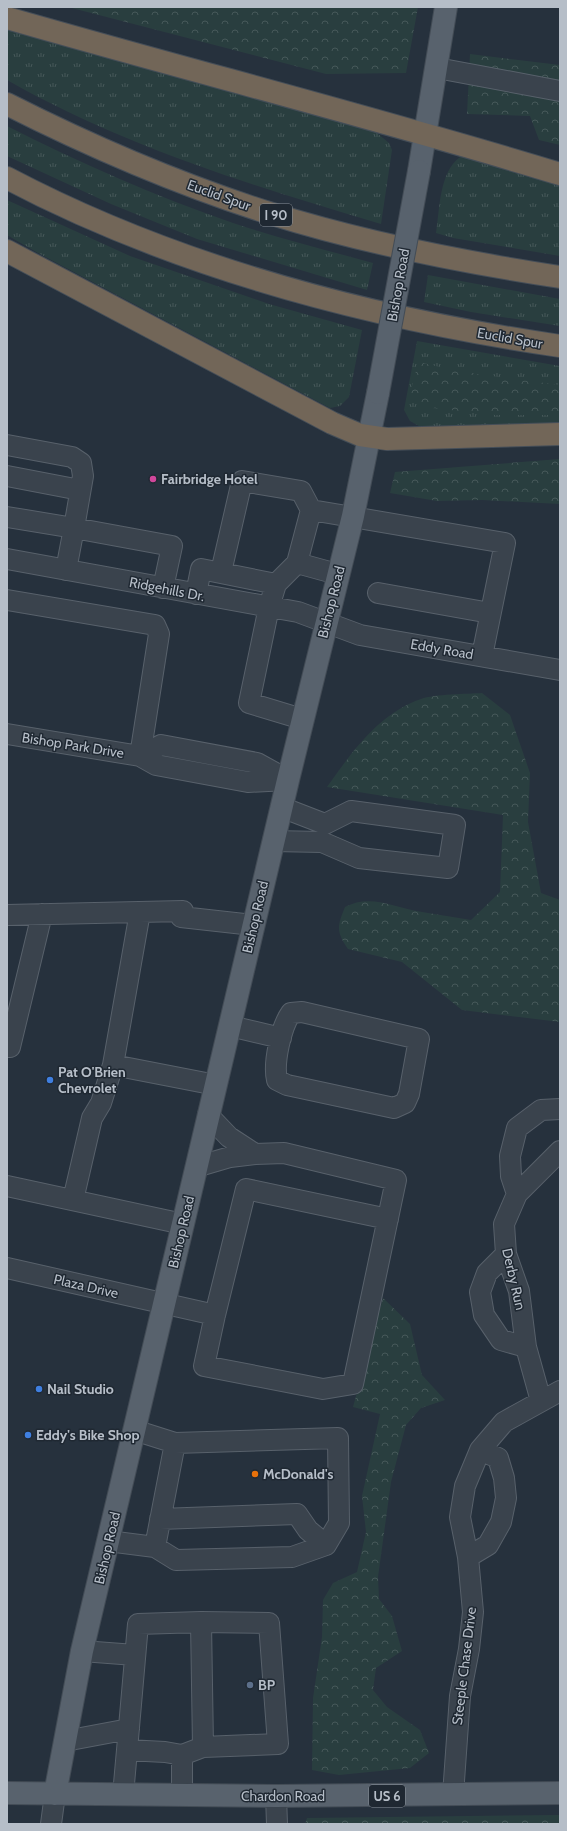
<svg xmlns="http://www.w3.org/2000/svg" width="567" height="1831" viewBox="0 0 567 1831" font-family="Cabin,sans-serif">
  <defs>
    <pattern id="grass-tufts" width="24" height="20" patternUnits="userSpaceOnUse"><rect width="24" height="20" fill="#293e3f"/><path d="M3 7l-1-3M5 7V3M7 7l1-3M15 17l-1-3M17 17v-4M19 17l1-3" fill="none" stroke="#465859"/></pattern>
    <pattern id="forest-crowns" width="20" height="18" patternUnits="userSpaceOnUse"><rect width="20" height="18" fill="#293e3f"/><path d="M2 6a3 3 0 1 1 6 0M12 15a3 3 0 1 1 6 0" fill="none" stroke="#465859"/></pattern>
  </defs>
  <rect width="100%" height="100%" fill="#26313d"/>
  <path fill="url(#grass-tufts)" d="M7,26L377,133L389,143L392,150L381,224C253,186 123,146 7,80Z
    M7,126C80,163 155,196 233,223C279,238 326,250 373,263L367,290L197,239L111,204L7,156Z
    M460,157L482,162L560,185V256L453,238L436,233C440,208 439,173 460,157Z
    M7,200L130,256L269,304L362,330L349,397L340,406L330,408L38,253L7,235Z
    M428,275L560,299V326L471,312L424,302Z
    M417,341L560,366V426H419L410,421L404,410Z"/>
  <path fill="url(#forest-crowns)" d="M68,7H418L406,73L326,74Z
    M470,54L560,65V145L539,140L530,116L467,114Z
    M423,363L461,372L560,385V415H495L424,407L410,394L417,367Z
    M560,459V504L482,500L437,501L390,493L395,472Z
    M482,693L510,715L530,773L528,822L541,893L560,900V1022L462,1010L402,962L348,949C336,931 337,927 345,907C370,893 396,908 422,912C438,915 455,917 471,920L500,892L503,815L327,787C352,752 378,714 421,699C435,694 467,694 482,693Z
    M383,1298L410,1324L422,1375L445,1400L421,1408L406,1425L391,1482L378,1577L379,1599L392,1616L402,1651L376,1668L373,1690L387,1707L420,1730L429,1753L410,1768L339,1775L312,1770L313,1698L322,1637L323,1600L333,1583L357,1572L366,1532L362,1496L380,1414L353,1407Z
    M560,1815V1824H305L307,1818Z"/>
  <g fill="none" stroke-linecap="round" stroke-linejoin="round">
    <defs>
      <path id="minor" d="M437,68L560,91
        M7,445L72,457L81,463L83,476L74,528L7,517
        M7,476L80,490
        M7,559L298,612L360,635L560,670
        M297,563L337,574
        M66,570L74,528L172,546L163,588
        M221,572L242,481L301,491L311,510L505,543L482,656
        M276,584L297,563L311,510
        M378,593L490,613
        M196,594L201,569L276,584L269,607L249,703L302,719
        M7,600L155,625L159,634L140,756
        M7,734L140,756L156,765L248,782L288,780
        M140,756L161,745L257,763L288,780
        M273,841L322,842L359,858L448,868L455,825L351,811L325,824L281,807
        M7,915L183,911
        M181,917L253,925
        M302,1012L419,1039L409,1094L405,1103L394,1108L287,1085L277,1080C273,1063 281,1027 291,1013Z
        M230,1026L281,1038
        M7,1046L10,1047L42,914
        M113,1065L216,1085
        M208,1115L229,1137L255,1154
        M196,1167L230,1157L255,1154L284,1153L396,1180L353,1384L323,1389L204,1366L215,1315
        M7,1186L183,1224
        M517,1194L511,1176L510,1156L517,1128L541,1110L560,1109
        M73,1200L92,1118L101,1103L113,1065L140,912
        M506,1254L487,1273L480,1292L484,1315L501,1340L526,1347
        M7,1268L215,1315L246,1189L388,1219
        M541,1401L526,1347L519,1291L506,1254L504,1224L517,1194L560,1151
        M160,1519L297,1514L308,1530L326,1545
        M108,1541L155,1547L176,1560L292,1557L326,1545L339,1523L338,1438L175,1443L134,1430
        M155,1547L175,1443
        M468,1557L488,1545L501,1522L506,1498L504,1478L498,1458L480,1450
        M82,1651L135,1655
        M65,1741L129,1729
        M182,1755L165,1752L127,1750L138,1624L201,1622
        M123,1795L127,1750
        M182,1795V1755L203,1747L278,1744L269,1623L201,1622L203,1747
        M453,1795L460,1696L469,1649L473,1612L468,1557L460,1517L465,1486L480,1450L504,1422L560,1391
        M276,1796L277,1824
        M51,1824L55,1794"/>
      <path id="major" d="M419,171L446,7
        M7,1793L276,1796L560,1793
        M55,1794L82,1651L288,780L353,516L378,393"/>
      <path id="highway" d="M7,18C191,71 377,118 560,174
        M7,104C92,147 178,184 269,213C364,243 462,262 560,277
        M7,178C178,268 370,318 560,346
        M7,251L332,423L360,435L387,439L560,434"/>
    </defs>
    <use href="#minor" stroke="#58616b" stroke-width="22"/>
    <use href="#major" stroke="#434c56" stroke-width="24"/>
    <use href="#highway" stroke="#454e58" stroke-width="24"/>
    <use href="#minor" stroke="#3a434d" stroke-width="20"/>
    <use href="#major" stroke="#58626d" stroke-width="22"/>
    <use href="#highway" stroke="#726658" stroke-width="22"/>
    <defs>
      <path id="major-bridge" d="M378,393L419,171"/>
    </defs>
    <use href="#major-bridge" stroke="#434c56" stroke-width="24" stroke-linecap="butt"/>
    <use href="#major-bridge" stroke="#58626d" stroke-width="22"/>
  </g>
  <circle fill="#d1479c" stroke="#1f2832" stroke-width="1.5" cx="153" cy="479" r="4"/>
  <g fill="#3f7fe0" stroke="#1f2832" stroke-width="1.5">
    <circle cx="50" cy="1080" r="4"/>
    <circle cx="39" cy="1389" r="4"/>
    <circle cx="28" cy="1435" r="4"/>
  </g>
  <circle fill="#e8710a" stroke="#1f2832" stroke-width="1.5" cx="255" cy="1474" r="4"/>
  <circle fill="#5c6f8a" stroke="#1f2832" stroke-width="1.5" cx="250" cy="1685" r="4"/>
  <g text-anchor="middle" stroke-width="3" stroke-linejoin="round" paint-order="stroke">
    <g fill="#1f2832" stroke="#89919b" stroke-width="1">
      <rect x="260" y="204" width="32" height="22" rx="3"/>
      <rect x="369" y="1785" width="36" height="22" rx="3"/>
    </g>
    <g font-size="13" font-weight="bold" fill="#b6bec8">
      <text x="276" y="220">I 90</text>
      <text x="387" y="1801">US 6</text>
    </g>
    <g font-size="14" fill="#b6bec8" stroke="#1f2832">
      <text transform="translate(219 195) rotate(20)" y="5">Euclid Spur</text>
      <text transform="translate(398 285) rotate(-80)" y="5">Bishop Road</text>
      <text transform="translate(510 338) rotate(10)" y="5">Euclid Spur</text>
      <text transform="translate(167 589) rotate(11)" y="5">Ridgehills Dr.</text>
      <text transform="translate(331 602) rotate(-76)" y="5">Bishop Road</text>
      <text transform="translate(442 649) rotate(10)" y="5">Eddy Road</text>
      <text transform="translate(73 745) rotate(9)" y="5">Bishop Park Drive</text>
      <text transform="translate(255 917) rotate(-77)" y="5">Bishop Road</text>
      <text transform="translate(181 1232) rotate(-77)" y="5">Bishop Road</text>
      <text transform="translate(514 1279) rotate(77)" y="5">Derby Run</text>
      <text transform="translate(86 1286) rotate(13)" y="5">Plaza Drive</text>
      <text transform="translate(107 1548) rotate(-77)" y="5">Bishop Road</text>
      <text transform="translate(464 1666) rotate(-83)" y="5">Steeple Chase Drive</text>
      <text x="283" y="1801">Chardon Road</text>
    </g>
    <g font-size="14" font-weight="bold" fill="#b6bec8" stroke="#1f2832" text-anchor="start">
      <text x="161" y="484">Fairbridge Hotel</text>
      <text x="58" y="1077">Pat O'Brien<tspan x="58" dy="16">Chevrolet</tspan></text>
      <text x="47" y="1394">Nail Studio</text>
      <text x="36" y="1440">Eddy's Bike Shop</text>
      <text x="263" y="1479">McDonald's</text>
      <text x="258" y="1690">BP</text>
    </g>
  </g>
  <rect width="567" height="1831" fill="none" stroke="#b6bec8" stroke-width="16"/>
</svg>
